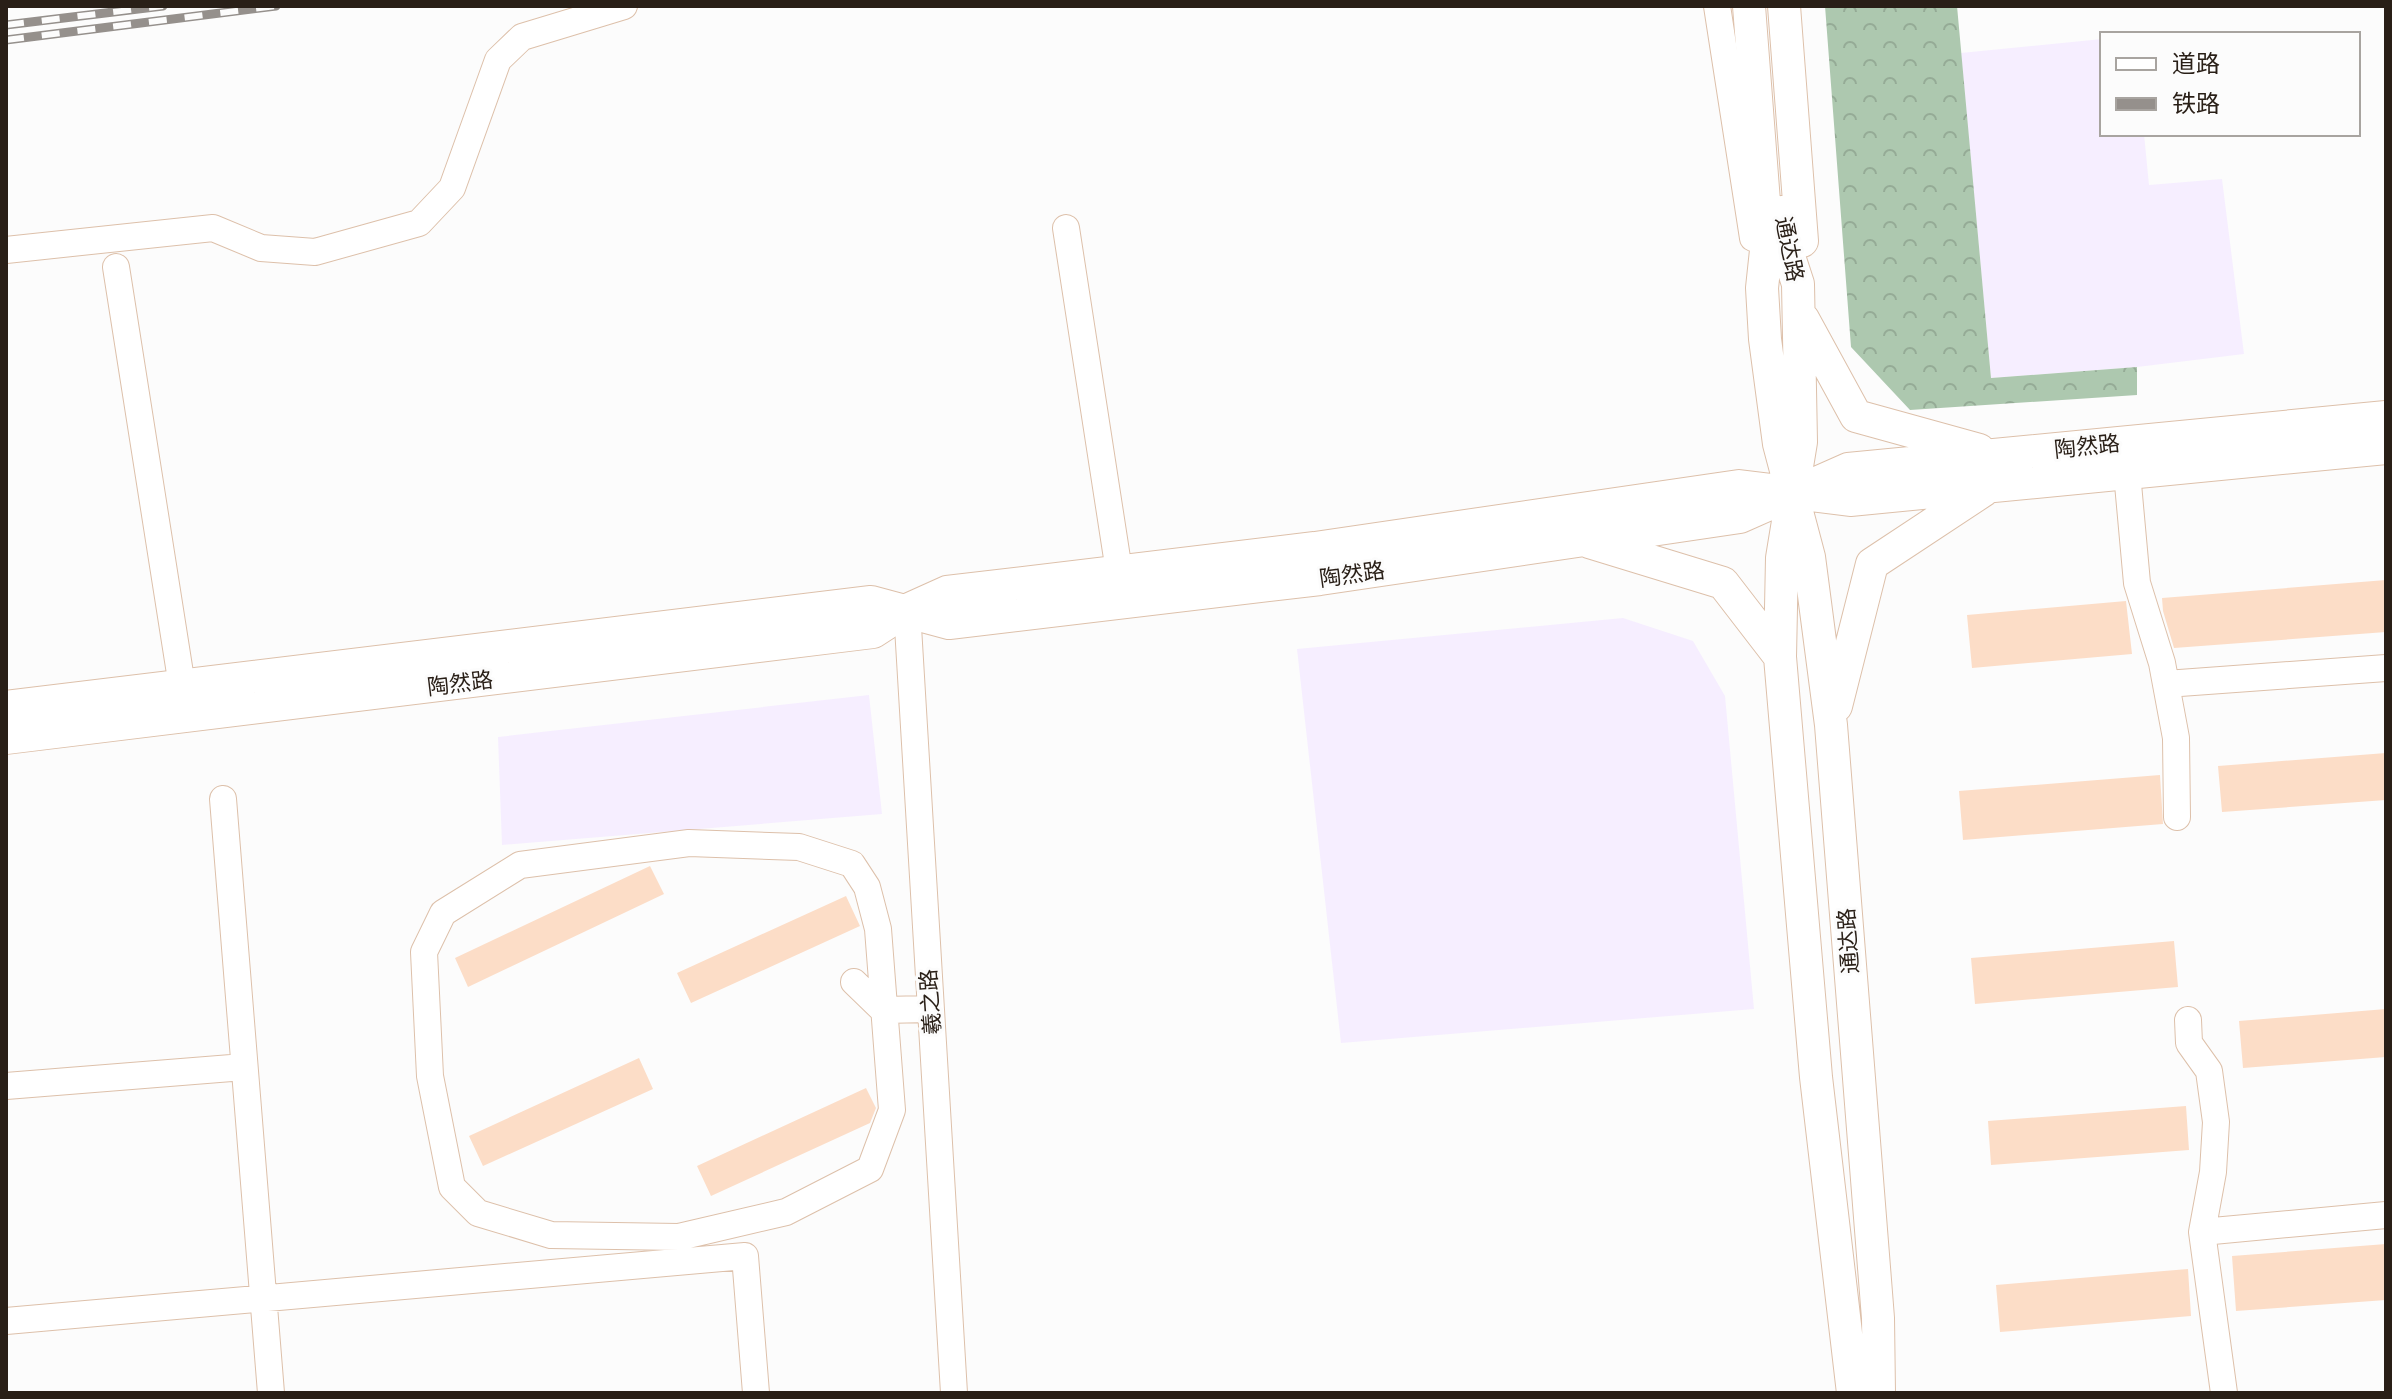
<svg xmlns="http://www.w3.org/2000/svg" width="2392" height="1399" viewBox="0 0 2392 1399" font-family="Arial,'Noto Sans SC',sans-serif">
  <defs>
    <pattern id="forest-crowns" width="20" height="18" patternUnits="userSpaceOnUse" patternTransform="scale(2)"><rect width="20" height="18" fill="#adc8af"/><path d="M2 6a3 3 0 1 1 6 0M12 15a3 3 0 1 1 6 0" fill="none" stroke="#95ab96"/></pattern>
  </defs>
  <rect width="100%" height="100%" fill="#fcfcfc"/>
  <path fill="#f6eeff" d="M2102,39V134H2144L2149,185L2222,179L2244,354L2137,367L1991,378L1961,53Z
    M1623,618L1693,641L1725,696L1754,1009L1341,1043L1297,649Z
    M869,695L882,814L502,845L498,737Z"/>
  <path fill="url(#forest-crowns)" d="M1825,6H1957L1991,378L2137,367V395L1910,410L1851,347Z"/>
  <path fill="#fcddc7" d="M2386,580V632L2174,648L2163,611L2162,598Z
    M2126,601L2132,654L1972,668L1967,615Z
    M2386,753V800L2222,812L2218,766Z
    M2160,775L2163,824L1963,840L1959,791Z
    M650,866L664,894L468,987L455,958Z
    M846,896L860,926L691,1003L677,973Z
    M2174,941L2178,987L1975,1004L1971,958Z
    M2386,1009V1057L2243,1068L2239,1021Z
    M639,1058L653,1089L483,1166L469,1136Z
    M866,1088L876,1108L870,1123L711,1196L697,1166Z
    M2186,1106L2189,1150L1991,1165L1988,1121Z
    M2386,1244V1300L2236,1311L2232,1256Z
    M2188,1269L2191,1316L2000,1332L1996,1285Z"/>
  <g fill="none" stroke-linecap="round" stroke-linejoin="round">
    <defs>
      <path id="minor" d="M1717,6L1753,238
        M1066,228L1119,571
        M6,250L213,228L261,248L315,252L419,223L452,188L498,60L522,37L624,6
        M116,267L182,686
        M2127,473L2137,583L2162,663L2176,738L2177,817
        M907,610L954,1393
        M2166,684L2386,668
        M223,799L271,1393
        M689,843L799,847L852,864L867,887L878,929L892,1110L870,1169L786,1212L679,1237L551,1235L478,1213L452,1187L430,1076L424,952L443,913L520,865Z
        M854,982L883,1010L930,1009
        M2188,1020L2189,1043L2209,1071L2216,1122L2213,1172L2202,1232L2224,1393
        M6,1086L244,1067
        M2202,1232L2386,1215
        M6,1321L745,1256L756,1393"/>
      <path id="major" d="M1749,6L1767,241L1762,288L1765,339L1779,444L1809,557L1831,725L1878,1318L1879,1393
        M1784,6L1802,241
        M1782,212L1783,238L1798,284L1801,442L1782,558L1780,657L1816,1077L1853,1393
        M1803,319L1856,416L1979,450
        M1589,542L1723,583L1780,657
        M1836,706L1872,564L1984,490
        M6,707L871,602L949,623L1320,579L1740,517L1848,469L2386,417
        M6,738L873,632L907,610L947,592L1315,548L1739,486L1850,500L2386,448"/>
    </defs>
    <use href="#minor" stroke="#ddc0aa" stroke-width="28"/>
    <use href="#major" stroke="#ddc0aa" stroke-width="34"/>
    <use href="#minor" stroke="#fff" stroke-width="26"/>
    <use href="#major" stroke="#fff" stroke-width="32"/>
    <defs>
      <path id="rail" d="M6,25L163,6
        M6,40L276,6"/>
    </defs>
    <use href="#rail" stroke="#95908c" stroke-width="9"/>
    <use href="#rail" stroke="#fcfcfc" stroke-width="6" stroke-dasharray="18" stroke-linecap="butt"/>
  </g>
  <g text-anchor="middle" stroke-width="6" stroke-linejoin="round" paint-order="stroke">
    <g font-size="22" fill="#291f17" stroke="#fcfcfc">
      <text transform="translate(1790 249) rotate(79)" y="8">通达路</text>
      <text transform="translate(2087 446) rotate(-6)" y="8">陶然路</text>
      <text transform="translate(1352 574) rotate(-8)" y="8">陶然路</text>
      <text transform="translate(460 683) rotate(-7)" y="8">陶然路</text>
      <text transform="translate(1848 941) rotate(-94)" y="8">通达路</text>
      <text transform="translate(930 1002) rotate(-94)" y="8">羲之路</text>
    </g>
  </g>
  <rect width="2392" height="1399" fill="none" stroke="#291f17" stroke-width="16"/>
  <rect x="2100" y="32" width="260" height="104" fill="#fcfcfc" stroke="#a8a4a0" stroke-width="2"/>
  <rect x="2116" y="58" width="40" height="12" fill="#ffffff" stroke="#a8a4a0" stroke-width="2"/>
  <text x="2172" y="72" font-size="24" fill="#291f17">道路</text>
  <rect x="2116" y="98" width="40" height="12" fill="#95908c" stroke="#a8a4a0" stroke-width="2"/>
  <text x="2172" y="112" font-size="24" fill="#291f17">铁路</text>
</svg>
